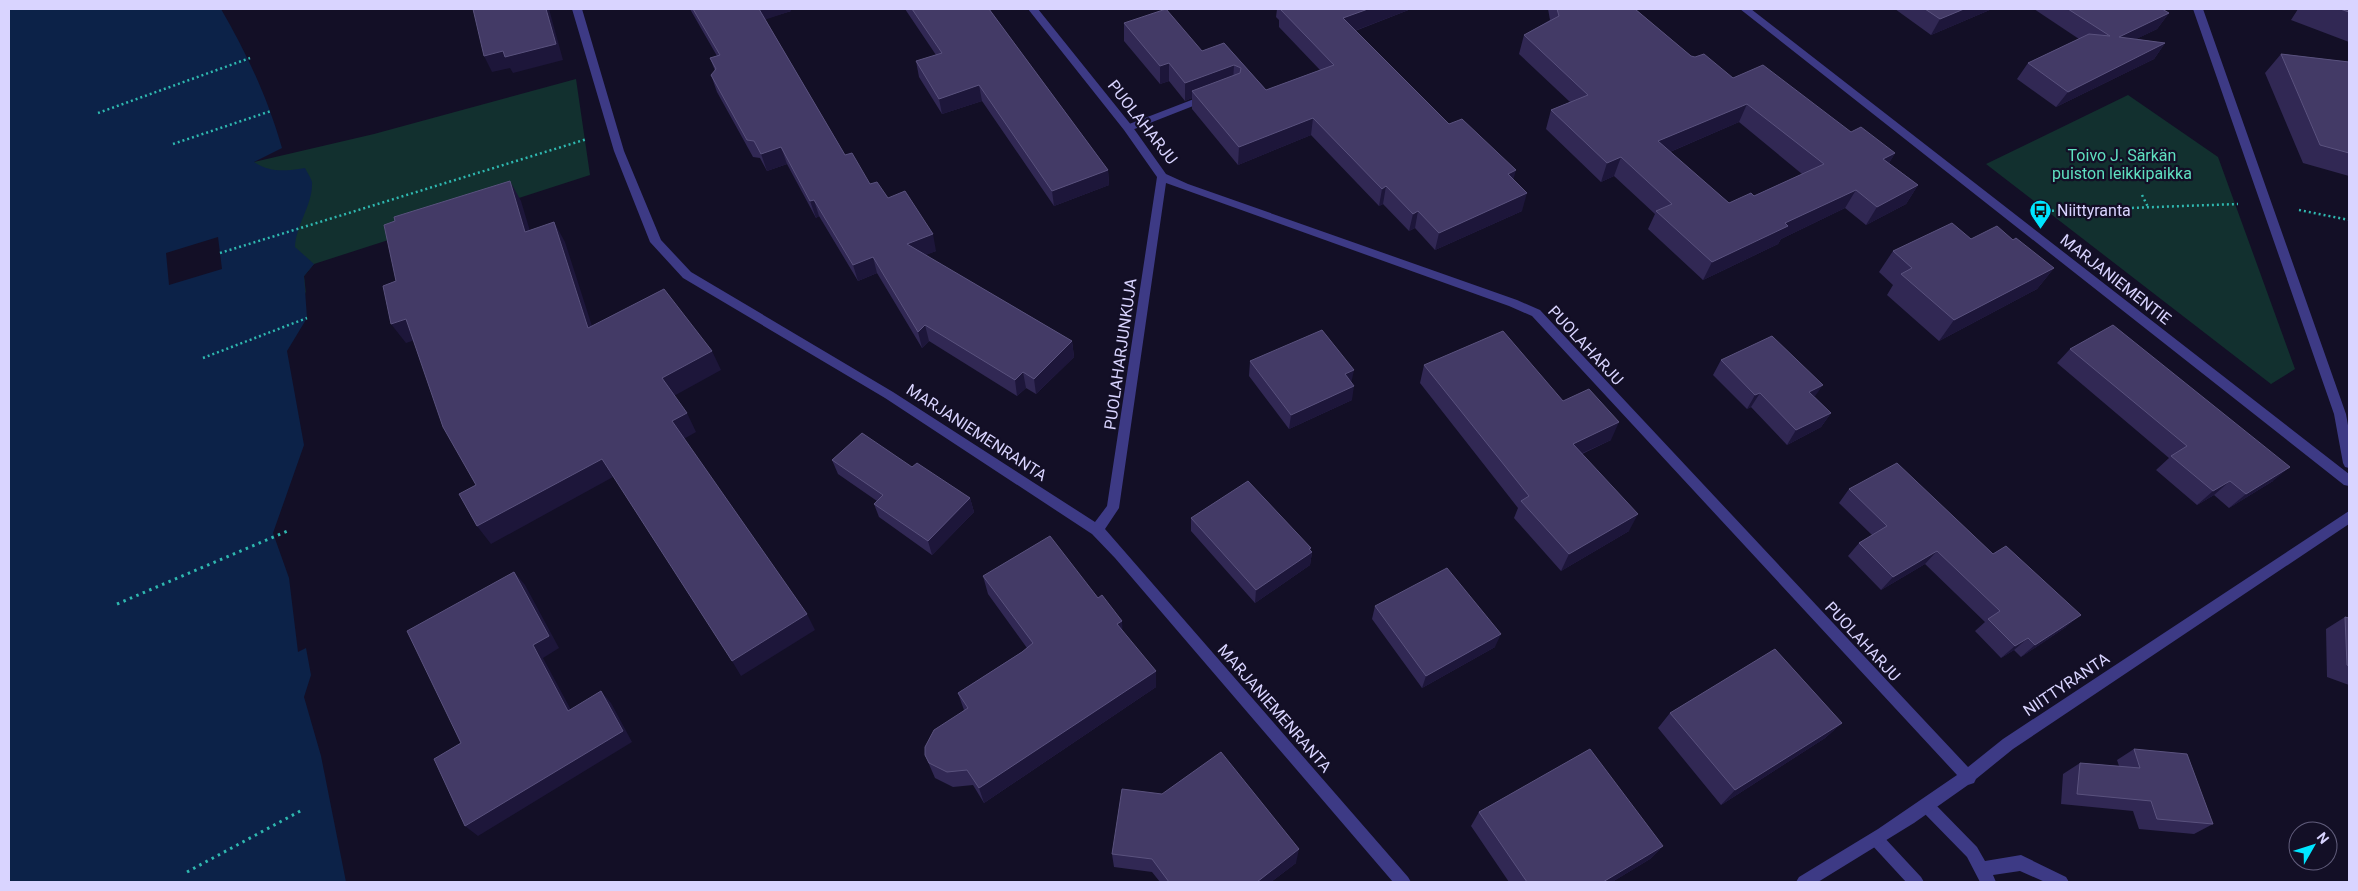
<svg xmlns="http://www.w3.org/2000/svg" width="2358" height="891" viewBox="0 0 2358 891" font-family="Roboto,sans-serif">
  <rect width="100%" height="100%" fill="#130f26"/>
  <path fill="#12302f" d="M576,79L590,175L314,264L304,276L306,294L254,162L374,134Z
    M2128,95L2218,157L2295,369L2271,384L1986,164Z"/>
  <path fill="#0c2248" d="M9,9H221C248,56 267,96 282,148L254,162C271,173 285,171 305,168C307,172 311,178 312,182C313,205 296,224 295,247L314,264L304,276L307,318L287,351L304,445L273,533L289,578L298,652L306,648L311,675L304,697L321,756L346,882H9Z"/>
  <path fill="#130f26" d="M218,237L222,269L169,285L166,253Z"/>
  <g fill="none" stroke-linecap="round" stroke-linejoin="round">
    <path stroke="#2fb8b0" stroke-width="2.5" stroke-dasharray="2 3" stroke-linecap="butt" d="M98,113L250,58
      M173,144L271,111
      M2142,195L2148,207
      M2299,210L2349,220
      M2047,211L2238,204
      M220,253L587,139
      M203,358L307,318"/>
    <path stroke="#2fb8b0" stroke-width="3" stroke-dasharray="2.5 4.5" stroke-linecap="butt" d="M117,604L290,530
      M187,872L304,809"/>
    <path fill="#3d3a85" fill-rule="evenodd" d="M1207,94L1212,97L1211,99L1132,130L1128,132L1123,128L1124,126Z
      M1927,799L1932,801L1977,847L1985,861L2021,855L2066,877L2069,882H2045L2020,871L1993,875L1996,882H1980L1967,857L1922,811L1920,806L1922,801Z
      M1876,832L1881,834L1921,877L1924,882H1906L1871,844L1868,839L1871,834Z"/>
    <path fill="#3d3a85" fill-rule="evenodd" d="M572,9H582L624,151L661,240L691,272L893,392L1095,522L1107,506L1157,177L1124,130L1028,9H1038L1132,126L1166,174L1188,184L1517,300L1540,310L1968,767L2003,739L2349,511V524L2013,749L1976,779L1974,783L1968,785L1914,823L1818,882H1796L1799,877L1878,829L1957,775L1532,316L1509,306L1166,183L1119,508L1105,529L1408,877L1411,882H1393L1115,558L1092,534L885,398L683,278L650,242L614,151Z
      M1740,9H1751L2349,474V486L2344,485Z
      M2193,9H2203L2346,414L2349,431V468L2345,467L2343,463L2334,414Z"/>
  </g>
  <path fill="#312854" fill-rule="evenodd" d="M690,9H791V11L765,19L845,155L870,184L888,198L936,251L925,255L1072,341L1074,357L1036,394L1026,388L1017,396L929,341L922,348L877,273L858,281L819,216L816,218L787,164L767,171L760,158L753,157L717,92L711,75L715,71L710,58L717,56Z
    M905,9H989L1108,170L1109,185L1054,206L982,101L942,114L919,77L916,61L936,55Z
    M1277,9H1411L1355,31L1449,124L1513,180L1522,211L1435,250L1415,228L1409,231L1383,204L1379,206L1311,135L1238,165L1192,109V98L1185,101L1169,81L1160,84L1124,41V23L1202,51L1224,43L1266,90L1320,70L1279,27V20L1276,17Z
    M1548,9H1637H1635L1691,56L1733,78L1851,132L1895,153L1889,163L1918,185L1906,204L1866,225L1845,208L1781,239L1778,244L1703,280L1648,229L1655,214L1614,176L1601,182L1546,129L1551,110L1570,102L1519,54L1524,35L1550,20ZM1739,122L1802,174L1754,196L1729,203L1670,152Z
    M1895,9H1992L1931,35Z
    M2034,9H2166L2165,11L2169,13L2157,29L2136,39L2165,43L2154,59L2056,107L2017,79L2028,63L2079,39Z
    M2298,9H2349V42L2291,20Z
    M2281,54L2349,62V176L2303,163L2265,73Z
    M1971,239L2013,240L2054,268L2037,289L1939,341L1887,295L1893,285L1879,272L1893,251Z
    M2070,349L2273,481L2229,508L2214,495L2197,505L2156,470L2169,458L2057,363Z
    M1721,360L1815,397L1831,413L1821,427L1787,445L1751,407L1747,409L1713,375Z
    M1250,361L1352,382V400L1289,429L1249,376Z
    M1424,365L1563,401L1611,440L1582,454L1629,531L1561,571L1514,518L1518,508L1420,383Z
    M832,460L912,467L970,498L974,512L932,555L879,517L874,504L877,501L838,474Z
    M1849,489L2066,627L2021,657L2014,650L2001,658L1975,631L1985,622L1925,564L1881,590L1848,556L1859,543L1872,535L1839,503Z
    M1191,518L1311,551L1312,552L1310,565L1255,603L1191,531Z
    M983,576L1098,598L1122,621V630L1156,687L984,803L973,785L953,787L935,778L925,755L964,710L958,693L1022,652L1027,648L988,594Z
    M1375,606L1495,647L1422,688L1372,619Z
    M2345,617L2349,618V685L2327,677L2326,629Z
    M1670,713L1842,723L1825,738L1721,805L1658,728Z
    M2134,749L2213,824L2194,834L2139,829L2133,811L2061,804L2063,774L2080,763L2119,766L2117,760Z
    M1479,812L1663,846L1650,859L1612,882H1509L1471,826Z
    M1112,854L1296,863L1271,882H1160L1152,872L1114,867Z"/>
  <path fill="#1d163a" d="M546,9H549L563,60L513,73L510,68L492,72L484,56Z
    M757,9H791V11L761,21Z
    M1368,9H1411L1341,36L1343,18Z
    M1964,9H1992L1931,35L1940,19Z
    M2169,13L2157,29L2107,53L2119,37Z
    M2165,43L2154,59L2056,107L2068,92Z
    M1169,63V81L1160,84V66Z
    M1234,65L1233,82L1192,91V98L1185,101V83Z
    M979,85L982,101L942,114L939,99Z
    M1747,104L1739,122L1651,160L1658,141Z
    M1313,118L1311,135L1238,165L1239,147Z
    M781,147L787,164L767,171L761,154Z
    M1895,153L1884,172L1883,159Z
    M1621,157L1614,176L1601,182L1607,163Z
    M1108,170L1109,185L1054,206L1052,191Z
    M1516,170L1511,188L1508,174Z
    M510,181L521,201L536,251L525,232Z
    M1918,185L1906,204L1866,225L1877,207Z
    M1386,186L1383,204L1379,206L1382,189Z
    M1856,190L1845,208L1781,239L1778,244L1703,280L1712,262L1785,223Z
    M1527,193L1522,211L1435,250L1439,233Z
    M814,200L819,216L816,218L810,201Z
    M1418,211L1415,228L1409,231L1413,214Z
    M554,222L565,242L599,348L588,328Z
    M933,234L936,251L911,261L907,244Z
    M873,257L877,273L858,281L853,265Z
    M2054,268L2037,289L1939,341L1954,320Z
    M406,319L421,338L406,343L391,324Z
    M925,325L929,341L922,348L918,332Z
    M1072,341L1074,357L1036,394L1034,379Z
    M712,351L721,370L672,397L662,378Z
    M1354,370L1351,384L1345,374Z
    M1023,372L1026,388L1017,396L1015,380Z
    M1823,385L1813,399L1809,392Z
    M1354,386L1352,400L1289,429L1291,415Z
    M1760,393L1751,407L1747,409L1755,395Z
    M687,413L696,432L682,440L672,421Z
    M1831,413L1821,427L1787,445L1796,430Z
    M1619,422L1611,440L1565,461L1573,444Z
    M602,459L613,477L491,544L477,526Z
    M2290,467L2273,481L2229,508L2246,494Z
    M2230,481L2214,495L2197,505L2213,491Z
    M970,498L974,512L932,555L928,541Z
    M1638,514L1629,531L1561,571L1569,554Z
    M1311,548L1310,553L1312,552L1310,565L1255,603L1256,590Z
    M1937,551L1925,564L1881,590L1893,577Z
    M514,572L525,585L559,648L543,658L578,723L568,711L533,645Z
    M807,614L815,630L741,676L732,661Z
    M2081,615L2066,627L2021,657L2035,645Z
    M1122,621L1123,638L1117,624Z
    M1501,634L1495,647L1422,688L1426,676Z
    M2028,638L2014,650L2001,658L2015,646Z
    M1156,671V687L984,803L979,788Z
    M601,691L611,703L632,742L478,836L465,826Z
    M1842,723L1825,738L1721,805L1735,790Z
    M1663,846L1650,859L1612,882H1602Z
    M1299,849L1296,863L1271,882H1257Z"/>
  <path fill="#433a66" stroke="#5a527e" fill-rule="evenodd" d="M473,9H546L556,44L505,57L503,51L484,56Z
    M693,9H759L845,155L852,153L870,184L877,182L888,198L905,191L933,234L907,244L1072,341L1034,379L1023,372L1015,380L925,325L918,332L873,257L853,265L814,200L810,201L781,147L761,154L754,141L747,140L711,75L716,69L710,58L720,55Z
    M912,9H989L1108,170L1052,191L979,85L939,99L916,61L942,53Z
    M1166,9L1202,51L1224,43L1266,90L1334,65L1280,9H1368L1343,18L1449,124L1462,119L1516,170L1508,174L1527,193L1439,233L1418,211L1413,214L1386,186L1382,189L1313,118L1239,147L1192,91L1240,73L1241,68L1234,65L1185,83L1169,63L1160,66L1124,23Z
    M1557,9H1635L1691,56L1695,57L1704,54L1733,78L1763,65L1851,132L1861,127L1895,153L1883,159L1918,185L1877,207L1856,190L1785,223L1788,226L1712,262L1656,211L1672,204L1621,157L1607,163L1551,110L1588,95L1524,35L1559,16ZM1747,104L1824,164L1754,196L1751,193L1729,203L1658,141Z
    M1925,9H1964L1940,19Z
    M2068,9H2162L2169,13L2119,37L2165,43L2068,92L2028,63L2089,34L2110,36Z
    M2340,9H2349V12Z
    M2281,54L2349,62V153L2320,145Z
    M510,181L525,232L554,222L588,328L664,289L712,351L662,378L687,413L672,421L807,614L732,661L602,459L477,526L459,494L476,485L443,427L406,319L391,324L383,286L396,281L384,225L395,221L394,217Z
    M1952,223L1971,239L1997,226L2013,240L2016,238L2054,268L1954,320L1901,274L1912,268L1893,251Z
    M2113,325L2290,467L2246,494L2230,481L2213,491L2171,456L2187,446L2070,349Z
    M1322,330L1354,370L1345,374L1354,386L1291,415L1250,361Z
    M1503,331L1563,401L1589,389L1619,422L1573,444L1638,514L1569,554L1521,501L1529,496L1424,365Z
    M1772,336L1823,385L1809,392L1831,413L1796,430L1760,393L1755,395L1721,360Z
    M862,433L912,467L917,463L970,498L928,541L874,504L883,495L832,460Z
    M1897,463L1993,554L2006,546L2081,615L2035,645L2028,638L2015,646L1988,619L2000,611L1937,551L1893,577L1859,543L1887,526L1849,489Z
    M1248,481L1311,548L1309,549L1312,552L1256,590L1191,518Z
    M1050,536L1098,598L1102,595L1122,621L1117,624L1156,671L979,788L967,770L947,772L929,763L925,755V747L934,730L968,708L958,693L1022,652L1033,643L983,576Z
    M1447,568L1501,634L1426,676L1375,606Z
    M514,572L549,636L533,645L568,711L601,691L623,731L465,826L434,759L461,743L407,631Z
    M2345,617L2349,618V666L2347,665Z
    M1775,649L1842,723L1735,790L1670,713Z
    M1590,749L1663,846L1603,882H1527L1479,812Z
    M2134,749L2187,754L2213,824L2157,819L2151,801L2077,794L2080,763L2140,768Z
    M1221,752L1299,849L1257,882H1169L1152,859L1112,854L1122,789L1162,794Z"/>
  <defs>
    <symbol id="bus-pin" viewBox="-11 -11 22 30"><path d="M0 17L-7.5 6A9.5 9.5 0 1 1 7.5 6Z" fill="#00e5ff" stroke="#130f26"/><path d="M-5-6H5V4H4V6H2V4H-2V6H-4V4H-5ZM-3.5-4V0h7V-4ZM-3.5 1.2v1.5H-2V1.2ZM2 1.2v1.5H3.5V1.2Z" fill="#111"/></symbol>
  </defs>
  <g fill-rule="evenodd">
    <use href="#bus-pin" x="2028" y="198" width="25" height="34"/>
  </g>
  <g text-anchor="middle" stroke-width="4.5" stroke-linejoin="round" paint-order="stroke">
    <g font-size="16" fill="#d9d4ff" stroke="#130f26">
      <text transform="translate(1143 122) rotate(52)" y="6">PUOLAHARJU</text>
      <text transform="translate(2116 279) rotate(38)" y="6">MARJANIEMENTIE</text>
      <text transform="translate(1586 345) rotate(47)" y="6">PUOLAHARJU</text>
      <text transform="translate(1120 354) rotate(-82)" y="6">PUOLAHARJUNKUJA</text>
      <text transform="translate(977 432) rotate(33)" y="6">MARJANIEMENRANTA</text>
      <text transform="translate(1863 641) rotate(47)" y="6">PUOLAHARJU</text>
      <text transform="translate(2066 684) rotate(-34)" y="6">NIITTYRANTA</text>
      <text transform="translate(1275 708) rotate(49)" y="6">MARJANIEMENRANTA</text>
    </g>
    <g font-size="16" fill="#5fe0c0" stroke="#130f26">
      <text x="2122" y="161">Toivo J. Särkän<tspan x="2122" dy="18">puiston leikkipaikka</tspan></text>
    </g>
    <g font-size="16" fill="#d9d4ff" stroke="#130f26" text-anchor="start">
      <text x="2057" y="216">Niittyranta</text>
    </g>
  </g>
  <rect width="2358" height="891" fill="none" stroke="#d9d4ff" stroke-width="20"/>
  <g transform="translate(2313 846) rotate(51)"><circle r="24" fill="#130f26" stroke="#625e7d"/>
  <path d="M0-4L9 19L0 12L-9 19Z" fill="#00e5ff"/>
  <text y="-8" font-size="14" font-weight="bold" text-anchor="middle" fill="#d9d4ff">N</text>
  </g>
</svg>
